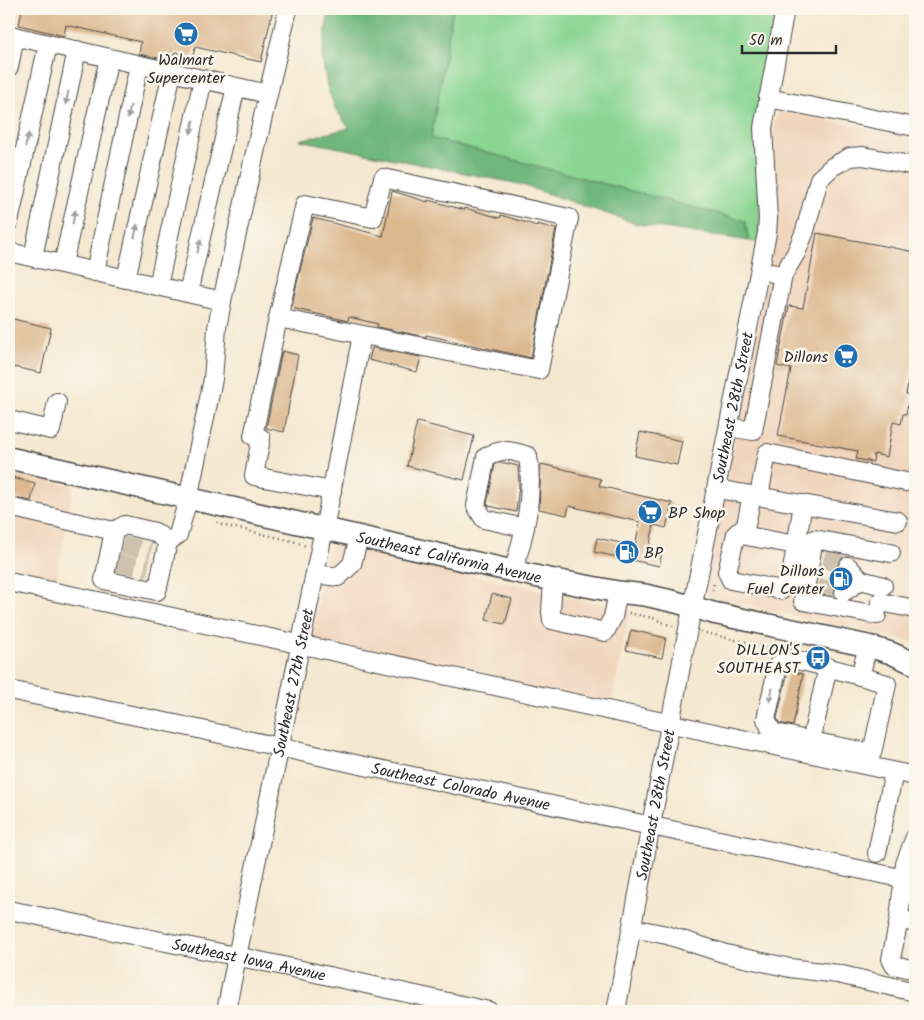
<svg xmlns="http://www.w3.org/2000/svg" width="924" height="1020" viewBox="0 0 924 1020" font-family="Kalam,sans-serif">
  <rect width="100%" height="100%" fill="#fbf7ec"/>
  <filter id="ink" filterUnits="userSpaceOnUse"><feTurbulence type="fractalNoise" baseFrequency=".02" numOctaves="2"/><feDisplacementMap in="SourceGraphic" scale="10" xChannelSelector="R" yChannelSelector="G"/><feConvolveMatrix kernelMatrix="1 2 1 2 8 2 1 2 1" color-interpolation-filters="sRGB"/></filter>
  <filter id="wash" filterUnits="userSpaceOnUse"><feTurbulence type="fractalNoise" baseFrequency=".0096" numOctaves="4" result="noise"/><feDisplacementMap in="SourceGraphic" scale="20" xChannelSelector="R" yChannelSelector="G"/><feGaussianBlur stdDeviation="1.12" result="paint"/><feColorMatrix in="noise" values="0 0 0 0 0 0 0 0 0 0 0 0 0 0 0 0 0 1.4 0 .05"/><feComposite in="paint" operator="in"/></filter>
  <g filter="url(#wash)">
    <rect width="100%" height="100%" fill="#f4e8d0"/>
    <path fill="#f1d5bd" d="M780,112L789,113L915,137V642L710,597L706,589L776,231L778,208L771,133L774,121Z
      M9,472L73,486L55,587L9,577Z
      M333,545L344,546L630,611L609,715L307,649L328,553Z"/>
    <path fill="#8bd693" stroke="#5b805f" d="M453,9H776L755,122L760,218L757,242L749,241L745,221L431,138Z"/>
    <path fill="#70b77d" stroke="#4e7154" d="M329,9H453L431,138L745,221L749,241L637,224L519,184L300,140L349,128L335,108L327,86L322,58Z"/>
    <g id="blocks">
      <path fill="#dcb88f" d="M22,9H273L261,62L195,47L193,56L175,52L172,61L139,54L141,42L66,25L64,36L19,25Z
        M392,191L428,202V200L465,210V208L500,218L501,215L537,226V224L556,229L531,358L426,335V337L377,327L378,324L349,317L348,321L291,308L313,218L383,236Z
        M817,233L915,252V345L906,394L910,395L906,414H903L901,424L893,422L887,457L874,454L873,462L856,459L858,451L778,436L791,369L777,366L789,306L803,308Z
        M9,318L51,328L41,373L9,366Z
        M372,348L421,357L417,372L369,360Z
        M282,351L298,355L284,432L266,428Z
        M417,422L474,436L464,480L407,466Z
        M640,432L682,441L677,465L635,456Z
        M500,462L518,466L519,485L516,512L489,506L487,504L495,464Z
        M541,464L576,472V473L601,479L599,486L672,503L666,528L654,525L649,549L662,552L659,566L594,552L597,538L635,546L640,522L569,506L567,515L539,509Z
        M9,477L35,483L31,501L9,497Z
        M492,594L512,599L505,624L486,620Z
        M631,630L666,638L662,658L626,650Z
        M788,671L803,674L793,726L779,723L777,718Z"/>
    </g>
  </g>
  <g filter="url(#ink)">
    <use href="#blocks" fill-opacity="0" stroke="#494744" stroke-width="1"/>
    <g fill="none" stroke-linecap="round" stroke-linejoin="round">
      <path stroke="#ccc2af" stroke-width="18" stroke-dasharray="18 9" stroke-linecap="butt" d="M122,545L151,551
        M824,559L848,566
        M118,563L148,569
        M817,587L844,592"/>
      <defs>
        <g id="minor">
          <path d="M9,35L268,94L222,301L217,328L213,379L188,499L178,535L168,542L157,591L104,580L114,531L9,507"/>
          <path d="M9,67L15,36"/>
          <path d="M268,94L288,9"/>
          <path d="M768,98L915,127"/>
          <path d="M9,222L48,44"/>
          <path d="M9,252L222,301"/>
          <path d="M33,257L77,50"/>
          <path d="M63,264L109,58"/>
          <path d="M95,272L139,65"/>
          <path d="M783,275L796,253L805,231L819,179L832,167L850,157L863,156L915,166"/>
          <path d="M126,279L172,72"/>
          <path d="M158,286L203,79"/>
          <path d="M188,293L236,87"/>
          <path d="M278,318L539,370L569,218L383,178L373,218L305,204L278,318L253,436L261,438L254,476L332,491"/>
          <path d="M9,420L51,430L57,402"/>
          <path d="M729,427L753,431L783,275L772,273"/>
          <path d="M717,489L898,521"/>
          <path d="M752,495L746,525L736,534L727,572L731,580L782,590L787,586L791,576L803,504"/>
          <path d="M759,496L767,453L906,482"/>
          <path d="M114,531L125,525L155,532L168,542"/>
          <path d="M736,534L796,545"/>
          <path d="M513,571C525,534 534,495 528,456C511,450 502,448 486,457L476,506L484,519L525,528"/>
          <path d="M315,574L338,577L352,564L359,537"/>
          <path d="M553,580L551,612L552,620L605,632L613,617L618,592"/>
          <path d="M861,580L883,586"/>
          <path d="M9,582L915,776"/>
          <path d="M844,592L861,580L848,566"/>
          <path d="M880,602L915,609"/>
          <path d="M877,615L803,601L814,539L891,553"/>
          <path d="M860,676L868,646"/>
          <path id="s1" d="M9,690L180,725L360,765L915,881"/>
          <path d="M811,741L772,732L766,719L778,665L787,658C821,665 854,674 887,684L872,753L811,741L828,667"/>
          <path d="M915,837L905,864L899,919L891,959L894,965L915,970"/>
          <path d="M877,853L894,772"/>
          <path id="s2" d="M9,910L274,964L489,1011"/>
          <path d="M899,919L915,923"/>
          <path d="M632,928L667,935L726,954L790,968L838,974L915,992"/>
          <path id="s3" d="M226,1011L328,509L362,335"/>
          <path id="s4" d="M616,1011L688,629L767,233L768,219L763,128L785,9"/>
        </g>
        <g id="major">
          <path id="s5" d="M9,458L539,577L618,592L645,595L676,602L713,613L868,646L891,653L915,664"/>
        </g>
      </defs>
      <use href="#minor" stroke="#494744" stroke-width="20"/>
      <use href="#major" stroke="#494744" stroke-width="24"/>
      <path stroke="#494744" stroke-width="2.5" stroke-dasharray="1 4" stroke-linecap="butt" d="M9,477L24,480
        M217,522L222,525L293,541L306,546
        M713,590L714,582
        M629,613L653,618L674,627
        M701,632L776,649"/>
      <use href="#minor" stroke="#fff" stroke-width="18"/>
      <use href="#major" stroke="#fff" stroke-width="21"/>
    </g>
    <defs><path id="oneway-solid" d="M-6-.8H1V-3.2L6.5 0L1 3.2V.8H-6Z" transform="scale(1.25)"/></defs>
    <g fill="#a0a0a0">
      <use href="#oneway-solid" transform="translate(67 98) rotate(102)"/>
      <use href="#oneway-solid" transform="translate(129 112) rotate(102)"/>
      <use href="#oneway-solid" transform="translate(192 127) rotate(102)"/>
      <use href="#oneway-solid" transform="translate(27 140) rotate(-77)"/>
      <use href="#oneway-solid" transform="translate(74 217) rotate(-78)"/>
      <use href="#oneway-solid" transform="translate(136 231) rotate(-77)"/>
      <use href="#oneway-solid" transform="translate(199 246) rotate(-77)"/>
      <use href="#oneway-solid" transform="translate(771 695) rotate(102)"/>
    </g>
  </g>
  <defs>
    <symbol id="supermarket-disc" viewBox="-11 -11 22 22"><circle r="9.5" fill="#1f6fb2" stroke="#fbf7ec"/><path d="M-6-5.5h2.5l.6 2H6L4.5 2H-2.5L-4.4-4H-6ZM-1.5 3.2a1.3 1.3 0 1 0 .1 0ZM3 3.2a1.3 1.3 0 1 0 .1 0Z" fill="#fff"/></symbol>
    <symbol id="fuel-disc" viewBox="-11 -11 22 22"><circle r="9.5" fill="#1f6fb2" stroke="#fbf7ec"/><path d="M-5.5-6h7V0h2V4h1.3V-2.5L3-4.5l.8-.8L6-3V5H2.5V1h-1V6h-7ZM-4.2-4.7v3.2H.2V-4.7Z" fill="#fff"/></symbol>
    <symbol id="bus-disc" viewBox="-11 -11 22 22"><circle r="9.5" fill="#1f6fb2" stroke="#fbf7ec"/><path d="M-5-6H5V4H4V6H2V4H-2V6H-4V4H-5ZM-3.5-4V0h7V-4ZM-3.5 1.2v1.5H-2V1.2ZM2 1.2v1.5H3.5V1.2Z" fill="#fff"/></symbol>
  </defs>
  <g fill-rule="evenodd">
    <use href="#supermarket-disc" x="172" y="20" width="28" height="28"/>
    <use href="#supermarket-disc" x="832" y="342" width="28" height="28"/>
    <use href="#supermarket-disc" x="636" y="498" width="28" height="28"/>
    <use href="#fuel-disc" x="613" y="538" width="28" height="28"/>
    <use href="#fuel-disc" x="827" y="565" width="28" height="28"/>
    <use href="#bus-disc" x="804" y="644" width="28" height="28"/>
  </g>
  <g text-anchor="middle" stroke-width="5" stroke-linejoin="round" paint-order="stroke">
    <g font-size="16" fill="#2b2b2b" stroke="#fbf7ec" text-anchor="end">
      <text x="186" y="65" text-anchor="middle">Walmart<tspan x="186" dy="18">Supercenter</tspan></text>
      <text x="828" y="362">Dillons</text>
      <text x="668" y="518" text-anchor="start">BP Shop</text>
      <text x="644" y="558" text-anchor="start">BP</text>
      <text x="824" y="576">Dillons<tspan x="824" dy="18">Fuel Center</tspan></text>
      <text x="800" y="655">DILLON'S<tspan x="800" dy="18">SOUTHEAST</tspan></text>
    </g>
    <g font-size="16" fill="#2b2b2b" stroke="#fbf7ec">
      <text dy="6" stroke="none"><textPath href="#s4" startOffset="615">Southeast 28th Street</textPath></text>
      <text dy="6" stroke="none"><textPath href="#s5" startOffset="451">Southeast California Avenue</textPath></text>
      <text dy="6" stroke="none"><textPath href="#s3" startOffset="335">Southeast 27th Street</textPath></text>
      <text dy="6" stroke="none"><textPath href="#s1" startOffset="462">Southeast Colorado Avenue</textPath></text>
      <text dy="6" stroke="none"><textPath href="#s4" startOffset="210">Southeast 28th Street</textPath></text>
      <text dy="6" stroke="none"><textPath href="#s2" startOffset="245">Southeast Iowa Avenue</textPath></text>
    </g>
  </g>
  <rect width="924" height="1020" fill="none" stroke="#fbf7ec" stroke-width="30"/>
  <path d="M742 45v8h94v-8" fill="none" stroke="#2b2b2b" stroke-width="2.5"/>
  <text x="749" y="45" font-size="15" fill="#2b2b2b" stroke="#fbf7ec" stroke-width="4" paint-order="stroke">50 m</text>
</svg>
